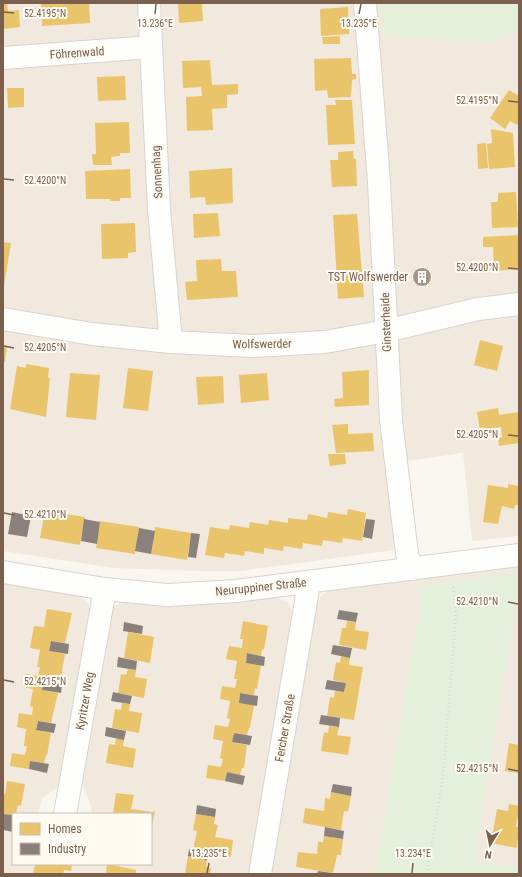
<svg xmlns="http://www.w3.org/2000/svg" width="522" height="877" viewBox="0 0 522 877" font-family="'Roboto Condensed',sans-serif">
  <rect width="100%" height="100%" fill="#f9f6f0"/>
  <path fill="#f2e9de" d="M3,3H519V536L472,541L463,453L386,464L394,550L241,571H202L113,568L3,551Z
    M519,564V874H270L316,606L321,596L329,590Z
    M3,581L79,595L88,603L91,611L61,784L43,798L38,814H13V864H151V814H92L90,802L81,784L109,613L113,607L123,601L272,597L279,598L288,603L293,612L251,874H3Z"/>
  <path fill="#e5f0db" d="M382,3H519V31L489,42L383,36Z
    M519,573V587L474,860L519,868V874H375L424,585Z"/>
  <path fill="#e9c46a" d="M3,3H7L8,11L19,10L20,27L3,29Z
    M41,3H89L90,23L42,26Z
    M178,3H202L203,21L179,23Z
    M348,7L349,34L321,36L320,9Z
    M340,36V44H323L322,37Z
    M351,58L352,74H356V79L352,80L351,97L328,98L327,90L315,91L314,59Z
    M210,60L212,85L238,84V94L227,95V108L212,109L213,130L187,131L186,97L202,96L201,87L183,88L182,61Z
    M125,76L126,100L98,101L97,77Z
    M7,88H24V107L8,108Z
    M509,90L519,96V122L517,125L510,121L505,129L490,118Z
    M335,100H352L355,144L328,145L326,105H336Z
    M129,122L130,153H120V156L111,157L112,165H93L92,154H96L95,123Z
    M491,129L513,133L515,167L489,169L487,144L492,143Z
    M486,143L488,168L478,169L477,144Z
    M353,151L354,159H356L357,186L332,187L330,160H338V152Z
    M232,168L233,203L206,205L205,197L190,198L189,171Z
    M130,169L131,198H120V201H110V199H86L85,171Z
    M516,192L518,227L492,228L491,202H498V193Z
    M218,213L220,236L194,238L193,214Z
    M357,214L364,297L338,299L333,215Z
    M135,223L136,252L128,253V258L102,259L101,224Z
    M518,235L519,269L494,271L493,247H483V237Z
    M3,242L11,243L4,286H3Z
    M221,259L222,271H236L238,297L187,300L185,282L197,281L196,260Z
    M428,268L430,284L416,286L414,270Z
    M480,340L503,346L497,371L474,365Z
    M3,345L7,346L5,362L3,361Z
    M26,364L49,368L48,378H50L46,417L10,409L17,366L26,368Z
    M128,368L153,371L148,411L123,408Z
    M369,370V405L335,407L334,399L343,398L342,372Z
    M70,373L100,375L96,420L66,417Z
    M267,373L269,400L241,403L239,375Z
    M223,376L224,403L198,405L196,377Z
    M498,408L499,415L519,412V443L499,446L498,438L502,437L501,427L480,430L477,412Z
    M348,424V434L373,433L374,451L336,453L332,425Z
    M328,454H345L346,464L330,466Z
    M508,484L519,486V505H515L514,509L502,506L498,524L483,522L488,485L508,488Z
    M348,509L366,513L362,541L343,538L342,543L323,540L322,546L303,543L302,549L284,546L283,551L264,548V554L245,551L244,556L225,553L224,558L205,555L210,527L229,530L230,525L249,528L250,522L268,525L269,520L288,523V518L307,520L308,514L327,518L328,512L347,515Z
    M45,511L85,517L80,545L40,538Z
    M100,521L139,527L135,554L96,548Z
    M155,527L191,533L187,560L151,554Z
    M47,609L72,613L65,643L51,641L49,651L65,654L61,677L58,683L44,681L42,690L58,693L51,723L38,721L36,730L51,733L47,755H46L44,763L30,761L29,769L10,766L12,753L25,755L27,746H24L26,729L17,727L19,713L32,715L33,707L30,706L33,689L24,687L26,674L38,676L40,667H37L40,650L30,648L34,626L44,627Z
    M243,621L268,626L264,650L262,649L261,656L247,653L246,663L261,665L257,689L255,688L254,695L240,693L239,703L254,705L250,728H249L247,735L234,733L232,742L247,745L244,768H242L240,775L227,772L225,781L206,778L208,765L221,767L223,759L220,758L223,741L213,739L215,725L228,727L230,719L227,718L230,701L220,699L222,686L235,688L237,679H234L237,661L226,659L229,646L242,648L243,639H240Z
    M347,621L356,622L355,630L369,632L366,650L339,645L342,628H346Z
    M128,632L154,637L150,663L124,658Z
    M341,656L350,658L349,665L363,667L354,720L327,716L330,697L334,698L335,691L344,692L346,683L333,680L336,662L340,663Z
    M128,669L136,670L135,677L147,679L144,698L118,693L121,674L126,675Z
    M122,703L130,704L129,711L142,713L139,733L112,728L115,709L121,710Z
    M329,726L339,727L337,735L351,737L348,755L321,751L324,732L328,733Z
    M116,738L124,740L123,746L136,749L133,768L106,763L109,744L115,745Z
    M509,743L519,745V773L505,771Z
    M7,781L25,784L21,806L18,805L16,814L13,815L3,814V794H5Z
    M331,792L351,796L348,812L344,811L341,830L303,823L305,808L324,811L325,798L330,799Z
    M116,793L134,795L131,809L153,812L155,811L152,826L151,814H113Z
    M509,804L519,806V819H517L516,827H519L517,848L491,843L497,809L508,811Z
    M196,814L215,817L214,824L218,825L215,837L233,840L231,857L193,850L197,831L193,830Z
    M324,836L343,839L341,855H337L333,873L296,867L298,852L317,854L318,842H323Z
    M188,856L207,860L206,867L211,868L210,874L185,873Z
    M35,864H72L71,871L64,870L63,874H33Z
    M107,864L136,870V874H106Z"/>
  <path fill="#8a817c" d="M12,512L31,516L27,537L8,534Z
    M84,519L100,522L97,544L81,541Z
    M366,519L375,520L372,539L363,537Z
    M139,528L155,531L151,554L135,551Z
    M191,533L200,534L196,558L188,557Z
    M339,610L358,613L356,622L337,619Z
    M124,622L143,626L142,634L123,631Z
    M51,641L69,644L68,654L49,651Z
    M333,645L352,648L350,658L331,654Z
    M247,653L265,657L264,666L246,663Z
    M118,657L137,661L136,670L117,667Z
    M327,680L346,683L344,692L325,689Z
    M44,681L62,684L61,693L42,690Z
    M113,692L132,696L130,704L111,701Z
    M240,693L258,696L257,706L239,703Z
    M321,715L340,718L339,727L319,724Z
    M38,721L56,724L54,733L36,730Z
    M106,727L126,731L124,740L105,736Z
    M234,733L252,736L250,745L232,742Z
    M30,761L49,764L47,773L29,769Z
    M227,772L245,776L243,785L225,781Z
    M333,784L352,787L351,796L331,792Z
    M197,805L216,809L215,817L196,814Z
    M3,814L13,815V832L3,830Z
    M325,827L344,831L343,839L324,836Z
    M189,849L209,853L207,860L188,856Z
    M318,871L332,873V874H317Z"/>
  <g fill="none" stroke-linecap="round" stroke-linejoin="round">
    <defs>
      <path id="minor" d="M149,3L159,210L171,342
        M365,3L379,182L391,420L407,554L411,569
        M3,58L151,47
        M3,319L92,334L171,342L253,346L325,342L386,331L478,309L519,304
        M3,572L105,589L167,595L236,591L519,555
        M65,814L105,589
        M260,874L309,583"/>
    </defs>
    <use href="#minor" stroke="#d9d3ce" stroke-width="24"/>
    <path stroke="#dcd6d0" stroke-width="2.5" stroke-dasharray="1 3" stroke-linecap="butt" d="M427,874L443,776L456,616L453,585"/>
    <use href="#minor" stroke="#fefefd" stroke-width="22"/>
  </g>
  <path fill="none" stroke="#7a604d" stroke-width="1.5" d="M4,12L14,13M155,14L156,4M359,14L361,4M508,101L518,102M4,179L14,180M508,268L518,269M4,346L14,348M508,435L518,436M4,513L14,515M508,602L518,604M4,680L14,682M508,769L518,771M207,873L209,863M412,873L413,863"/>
  <defs>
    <symbol id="building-disc" viewBox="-11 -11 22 22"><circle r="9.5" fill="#a69486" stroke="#fffbf3"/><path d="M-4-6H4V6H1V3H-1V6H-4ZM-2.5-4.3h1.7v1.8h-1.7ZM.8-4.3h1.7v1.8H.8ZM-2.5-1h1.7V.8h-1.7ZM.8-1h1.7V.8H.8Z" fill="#fff"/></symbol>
  </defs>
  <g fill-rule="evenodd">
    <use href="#building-disc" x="411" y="266" width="22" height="22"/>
  </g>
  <g text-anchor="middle" stroke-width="4" stroke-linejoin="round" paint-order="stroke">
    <g font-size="12" fill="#7a604d" stroke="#fffbf3">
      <text transform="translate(77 53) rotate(-4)" y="4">Föhrenwald</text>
      <text transform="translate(157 172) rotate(-93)" y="4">Sonnenhag</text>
      <text transform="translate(386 322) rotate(-92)" y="4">Ginsterheide</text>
      <text transform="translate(262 344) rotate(-1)" y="4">Wolfswerder</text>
      <text transform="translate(261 587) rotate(-6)" y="4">Neuruppiner Straße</text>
      <text transform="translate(85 701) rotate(-80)" y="4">Kyritzer Weg</text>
      <text transform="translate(285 728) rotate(-80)" y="4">Fercher Straße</text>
    </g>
    <g font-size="12" fill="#7a604d" stroke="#fffbf3" text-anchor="end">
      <text x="408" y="281">TST Wolfswerder</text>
    </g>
  </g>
  <g font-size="10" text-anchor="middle" fill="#7a604d" stroke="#fffbf3" stroke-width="4" stroke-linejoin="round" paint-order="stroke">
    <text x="45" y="17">52.4195°N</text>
    <text x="155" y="27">13.236°E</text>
    <text x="359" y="27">13.235°E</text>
    <text x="477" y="104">52.4195°N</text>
    <text x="45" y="184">52.4200°N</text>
    <text x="477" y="271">52.4200°N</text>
    <text x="45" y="351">52.4205°N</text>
    <text x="477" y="438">52.4205°N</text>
    <text x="45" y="518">52.4210°N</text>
    <text x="477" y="605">52.4210°N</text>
    <text x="45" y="685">52.4215°N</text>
    <text x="477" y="772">52.4215°N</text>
    <text x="209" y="857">13.235°E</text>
    <text x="413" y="857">13.234°E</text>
  </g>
  <rect width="522" height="877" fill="none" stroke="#7a604d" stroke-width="8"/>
  <rect x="12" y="813" width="140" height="52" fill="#fffbf3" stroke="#cabdb1"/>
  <rect x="20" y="823" width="20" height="12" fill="#e9c46a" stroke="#cabdb1"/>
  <text x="48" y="833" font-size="12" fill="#7a604d">Homes</text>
  <rect x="20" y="843" width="20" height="12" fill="#8a817c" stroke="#cabdb1"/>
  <text x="48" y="853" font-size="12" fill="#7a604d">Industry</text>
  <g transform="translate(490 845) rotate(190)" stroke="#fffbf3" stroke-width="3" paint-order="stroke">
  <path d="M0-3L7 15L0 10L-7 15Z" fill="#7a604d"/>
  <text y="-6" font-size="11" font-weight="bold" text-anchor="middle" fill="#7a604d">N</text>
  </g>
</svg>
